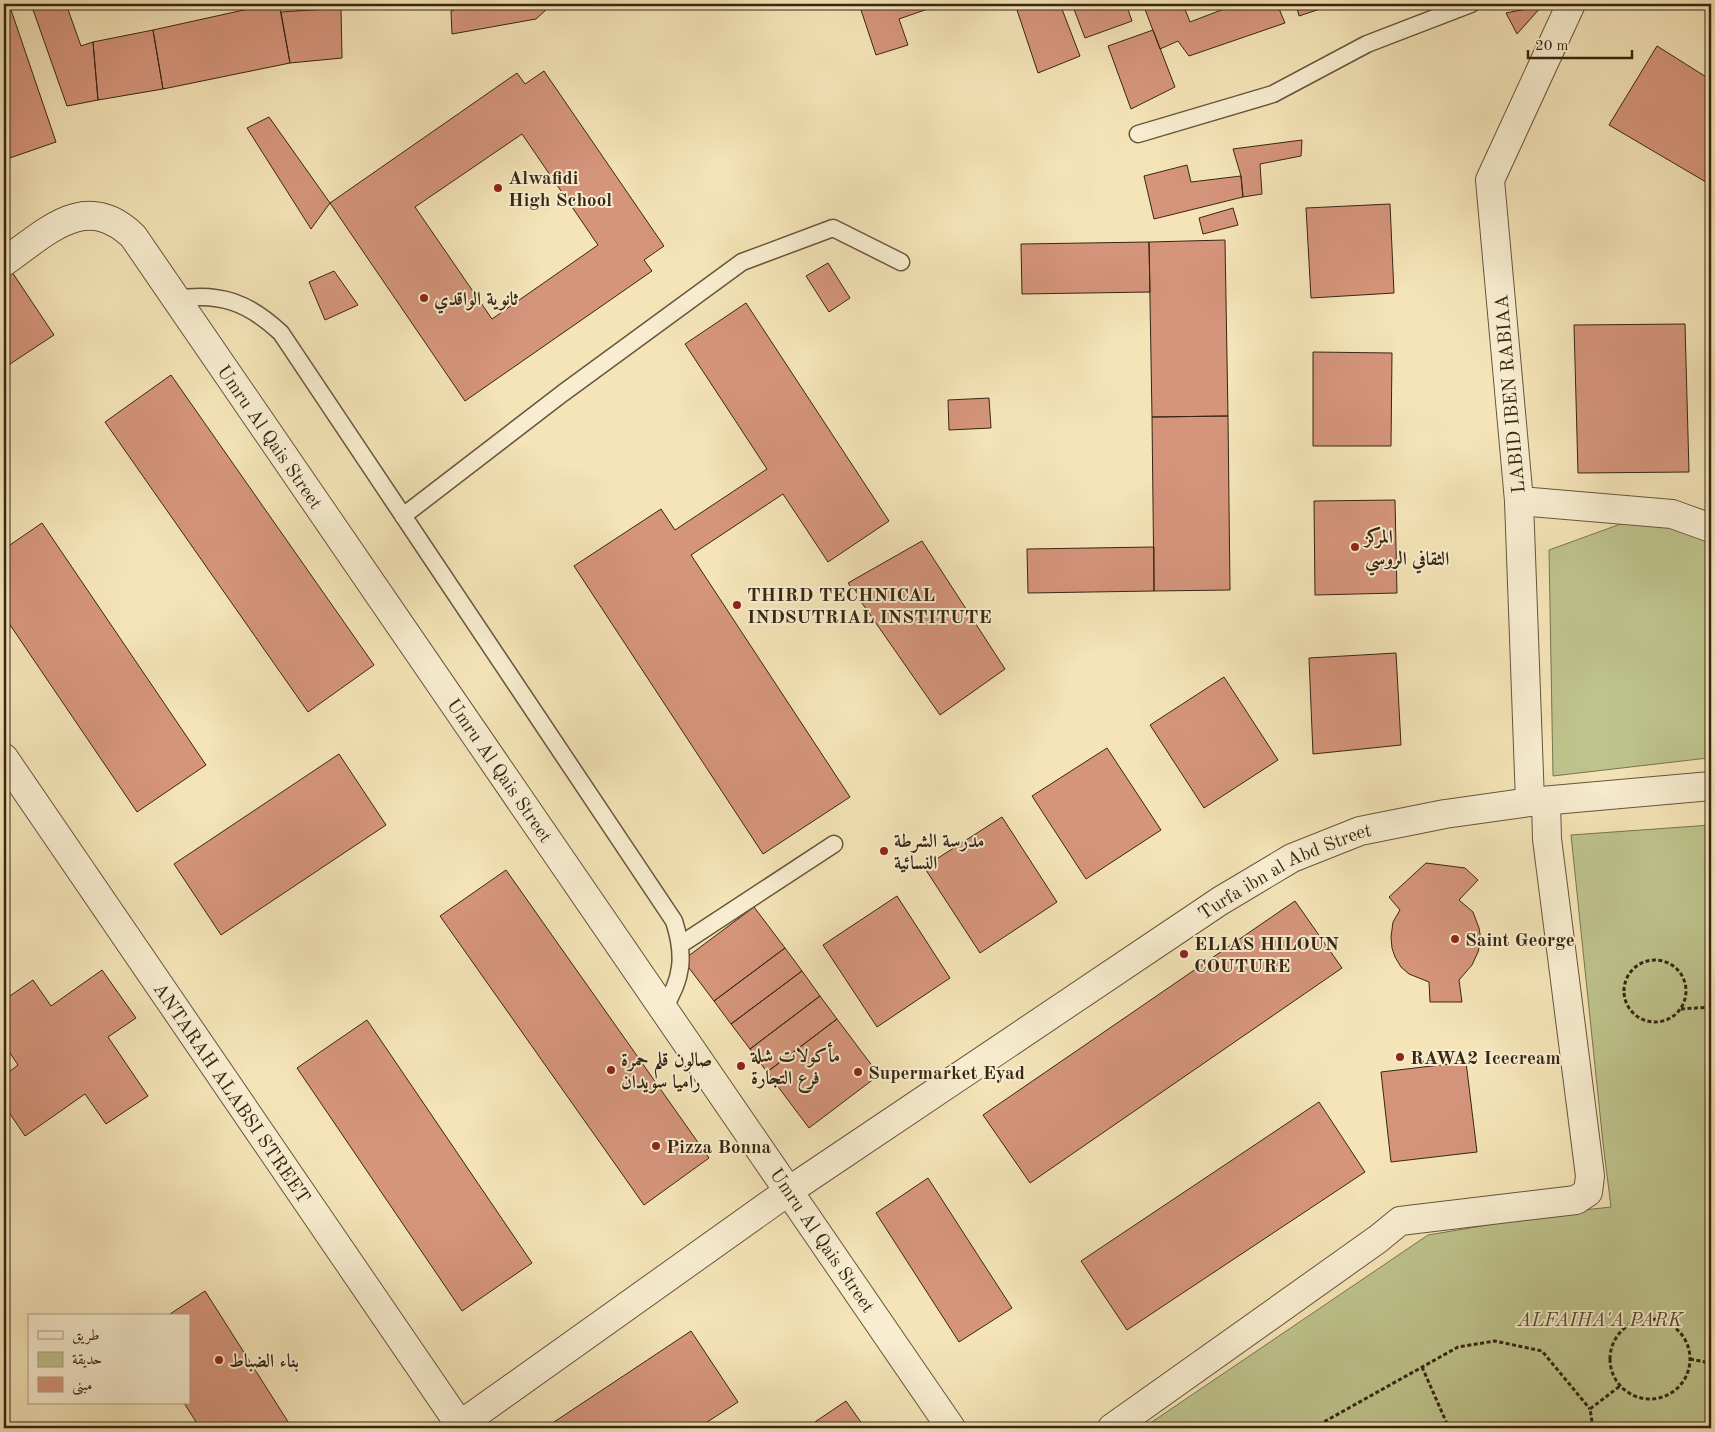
<svg xmlns="http://www.w3.org/2000/svg" width="1715" height="1432" viewBox="0 0 1715 1432" font-family="'Old Standard TT',Amiri,serif">
  <rect width="100%" height="100%" fill="#f4e4b7"/>
  <filter id="stains"><feTurbulence type="fractalNoise" baseFrequency=".004" numOctaves="4"/><feColorMatrix values="0 0 0 0 .2 0 0 0 0 .09 0 0 0 0 .02 0 0 0 .5 -.17"/></filter>
  <radialGradient id="worn" r=".72"><stop offset=".6" stop-color="#630" stop-opacity="0"/><stop offset="1" stop-color="#630" stop-opacity=".3"/></radialGradient>
  <path fill="#bec38c" stroke="#7a7450" d="M1640,517L1711,540V748L1708,758L1553,776L1549,550Z
    M1711,825V1428H1143L1428,1235L1566,1212L1611,1207L1603,1143L1571,835Z"/>
  <path fill="#d5957b" stroke="#372613" fill-rule="evenodd" d="M4,4H9L56,142L4,160Z
    M31,4H66L81,46L93,42L98,100L67,106Z
    M271,4H279L290,63L163,89L153,30Z
    M467,4H547V9L536,19L452,34L451,11Z
    M859,4H942L899,19L908,45L876,55Z
    M1015,4H1060L1080,56L1038,73Z
    M1072,4H1126L1132,21L1085,38Z
    M1143,4H1183L1190,22L1237,4H1277L1285,23L1189,56L1178,41L1160,49Z
    M1296,4H1335L1299,16Z
    M1542,6L1517,34L1506,13Z
    M341,8L342,58L290,63L281,12Z
    M153,30L163,89L98,100L93,42Z
    M1153,30L1175,87L1131,109L1108,46Z
    M1657,46L1711,80V185L1609,125Z
    M544,71L664,246L644,260L652,271L465,401L330,203L517,73L525,84ZM522,134L598,245L492,319L415,207Z
    M269,117L330,203L311,229L247,128Z
    M1302,140L1301,156L1260,164L1262,194L1243,197L1241,176L1233,149Z
    M1187,165L1191,182L1241,176L1243,197L1154,219L1144,176Z
    M1390,204L1394,293L1311,298L1306,208Z
    M1233,208L1238,225L1203,234L1199,218Z
    M1225,240L1228,416L1152,417L1149,242Z
    M1149,242L1150,292L1022,294L1021,244Z
    M6,263L54,335L4,368V265Z
    M828,263L850,298L829,312L806,276Z
    M334,271L358,305L325,320L309,282Z
    M746,303L889,521L828,562L783,494L691,555L850,797L763,854L574,566L661,509L675,530L767,469L685,344Z
    M1685,324L1689,472L1578,473L1574,325Z
    M1313,352L1392,353L1391,446H1313Z
    M171,375L374,665L308,712L105,422Z
    M989,398L991,428L949,430L948,400Z
    M1228,416L1230,590L1154,591L1152,417Z
    M1395,500L1397,593L1315,595L1314,501Z
    M42,523L206,765L137,812L4,616V549Z
    M922,541L1005,669L940,715L848,583Z
    M1154,547V591L1028,593L1027,549Z
    M1396,653L1401,745L1313,754L1309,658Z
    M1224,677L1278,760L1204,808L1150,725Z
    M1107,748L1161,830L1086,879L1032,796Z
    M339,754L386,825L221,935L174,864Z
    M1002,817L1057,902L980,953L924,867Z
    M1426,863L1465,868L1478,880L1459,900L1473,912L1479,928L1481,940L1478,952L1472,965L1459,980L1462,1002H1430L1429,982L1409,974L1401,967L1395,957L1392,948L1391,937L1393,922L1400,910L1389,897Z
    M506,870L709,1158L644,1205L440,916Z
    M897,896L950,978L877,1027L823,945Z
    M1295,901L1342,968L1030,1183L983,1115Z
    M754,907L785,948L714,1001L683,960Z
    M785,948L802,971L731,1024L714,1001Z
    M102,970L136,1018L108,1037L148,1096L106,1124L85,1094L25,1136L4,1105V1076L18,1065L4,1044V1000L33,980L51,1006Z
    M802,971L820,996L750,1049L731,1024Z
    M820,996L837,1019L767,1072L750,1049Z
    M837,1019L879,1075L809,1128L767,1072Z
    M367,1020L532,1263L462,1311L297,1068Z
    M1466,1062L1477,1152L1391,1162L1381,1072Z
    M1319,1102L1365,1172L1127,1330L1081,1261Z
    M928,1178L1012,1308L959,1342L876,1213Z
    M205,1291L292,1428H200L184,1403H189V1316H167Z
    M691,1331L738,1402L698,1428H545Z
    M846,1401L865,1428H806Z"/>
  <g fill="none" stroke-linecap="round" stroke-linejoin="round">
    <defs>
      <path id="service" d="M1138,134L1273,94L1367,44L1471,4
        M176,299C221,292 249,303 281,333L674,921C685,955 683,979 663,1009
        M403,516L563,393L742,262L833,228L901,262
        M680,945L834,844"/>
      <g id="minor">
        <path d="M1519,501L1672,514L1711,528"/>
        <path id="s1" d="M4,758L462,1428"/>
        <path d="M460,1425L790,1190"/>
        <path d="M1112,1428L1378,1239L1400,1221L1576,1200L1588,1192L1590,1176L1547,839L1546,802"/>
      </g>
      <g id="tertiary">
        <path id="s2" d="M4,262C46,233 85,190 133,236C405,634 681,1029 951,1428"/>
        <path d="M1530,802L1519,501L1490,180L1571,4"/>
        <path id="s3" d="M790,1190L1220,901L1292,858L1360,831L1445,814L1530,802L1711,786"/>
      </g>
    </defs>
    <use href="#service" stroke="#66563c" stroke-width="19"/>
    <use href="#minor" stroke="#66563c" stroke-width="30"/>
    <use href="#tertiary" stroke="#66563c" stroke-width="30"/>
    <path stroke="#372613" stroke-width="3" stroke-dasharray="4 2.5" stroke-linecap="butt" d="M1624 991a31 31 0 1 1 62 0a31 31 0 1 1-62 0Z
      M1681,1009L1711,1007
      M1610 1359a40 40 0 1 1 80 0a40 40 0 1 1-80 0Z
      M1690,1359L1711,1363
      M1422,1367L1448,1426
      M1313,1428L1458,1347L1495,1341L1542,1351L1590,1409
      M1444,1428L1448,1426L1450,1428
      M1593,1428L1590,1409L1620,1386"/>
    <use href="#service" stroke="#f8edd0" stroke-width="16"/>
    <use href="#minor" stroke="#f8edd0" stroke-width="28"/>
    <use href="#tertiary" stroke="#f8edd0" stroke-width="28"/>
  </g>
  <g fill="#8f2418" stroke="#f8edd0" stroke-width="2">
    <circle cx="498" cy="188" r="5"/>
    <circle cx="424" cy="298" r="5"/>
    <circle cx="1355" cy="547" r="5"/>
    <circle cx="737" cy="605" r="5"/>
    <circle cx="884" cy="851" r="5"/>
    <circle cx="1455" cy="939" r="5"/>
    <circle cx="1184" cy="954" r="5"/>
    <circle cx="1400" cy="1057" r="5"/>
    <circle cx="741" cy="1066" r="5"/>
    <circle cx="611" cy="1070" r="5"/>
    <circle cx="858" cy="1072" r="5"/>
    <circle cx="656" cy="1146" r="5"/>
    <circle cx="219" cy="1360" r="5"/>
  </g>
  <g text-anchor="middle" stroke-width="4" stroke-linejoin="round" paint-order="stroke">
    <g font-size="19" font-weight="bold" fill="#372613" stroke="#f8edd0" text-anchor="start">
      <text x="508" y="184">Alwafidi<tspan x="508" dy="22">High School</tspan></text>
      <text x="434" y="305">ثانوية الواقدي</text>
      <text x="1365" y="543">المركز<tspan x="1365" dy="22">الثقافي الروسي</tspan></text>
      <text x="747" y="601">THIRD TECHNICAL<tspan x="747" dy="22">INDSUTRIAL INSTITUTE</tspan></text>
      <text x="894" y="847">مدرسة الشرطة<tspan x="894" dy="22">النسائية</tspan></text>
      <text x="1465" y="946">Saint George</text>
      <text x="1194" y="950">ELIAS HILOUN<tspan x="1194" dy="22">COUTURE</tspan></text>
      <text x="751" y="1062">مأكولات شلة<tspan x="751" dy="22">فرع التجارة</tspan></text>
      <text x="1410" y="1064">RAWA2 Icecream</text>
      <text x="621" y="1066">صالون قلم حمرة<tspan x="621" dy="22">راميا سويدان</tspan></text>
      <text x="868" y="1079">Supermarket Eyad</text>
      <text x="666" y="1153">Pizza Bonna</text>
      <text x="229" y="1367">بناء الضباط</text>
    </g>
    <g font-size="19" fill="#372613" stroke="#f8edd0">
      <text transform="translate(1509 394) rotate(-95)" y="7">LABID IBEN RABIAA</text>
      <text dy="7" stroke="none"><textPath href="#s2" startOffset="391">Umru Al Qais Street</textPath></text>
      <text dy="7" stroke="none"><textPath href="#s2" startOffset="796">Umru Al Qais Street</textPath></text>
      <text dy="7" stroke="none"><textPath href="#s3" startOffset="590">Turfa ibn al Abd Street</textPath></text>
      <text dy="7" stroke="none"><textPath href="#s1" startOffset="405">ANTARAH ALABSI STREET</textPath></text>
      <text dy="7" stroke="none"><textPath href="#s2" startOffset="1366">Umru Al Qais Street</textPath></text>
    </g>
    <g font-size="19" font-style="italic" fill="#594d31" stroke="#f8edd0">
      <text x="1600" y="1326">ALFAIHA'A PARK</text>
    </g>
  </g>
  <rect width="1715" height="1432" fill="none" stroke="#f4e4b7" stroke-width="20"/>
  <rect x="5" y="5" width="1705" height="1422" fill="none" stroke="#372613" stroke-width="2.5"/>
  <rect x="10" y="10" width="1695" height="1412" fill="none" stroke="#372613"/>
  <rect x="28" y="1314" width="162" height="90" fill="#f8edd0" stroke="#ab9d84"/>
  <rect x="38" y="1331" width="25" height="8" fill="#f8edd0" stroke="#ab9d84"/>
  <text x="72" y="1340" font-size="15" fill="#372613">طريق</text>
  <rect x="38" y="1352" width="25" height="15" fill="#bec38c" stroke="#ab9d84"/>
  <text x="72" y="1364" font-size="15" fill="#372613">حديقة</text>
  <rect x="38" y="1377" width="25" height="15" fill="#d5957b" stroke="#ab9d84"/>
  <text x="72" y="1390" font-size="15" fill="#372613">مبنى</text>
  <path d="M1528 50v8h104v-8" fill="none" stroke="#372613" stroke-width="2.5"/>
  <text x="1535" y="50" font-size="15" fill="#372613" stroke="#f8edd0" stroke-width="4" paint-order="stroke">20 m</text>
  <rect width="100%" height="100%" filter="url(#stains)"/>
  <rect width="100%" height="100%" fill="url(#worn)"/>
</svg>
